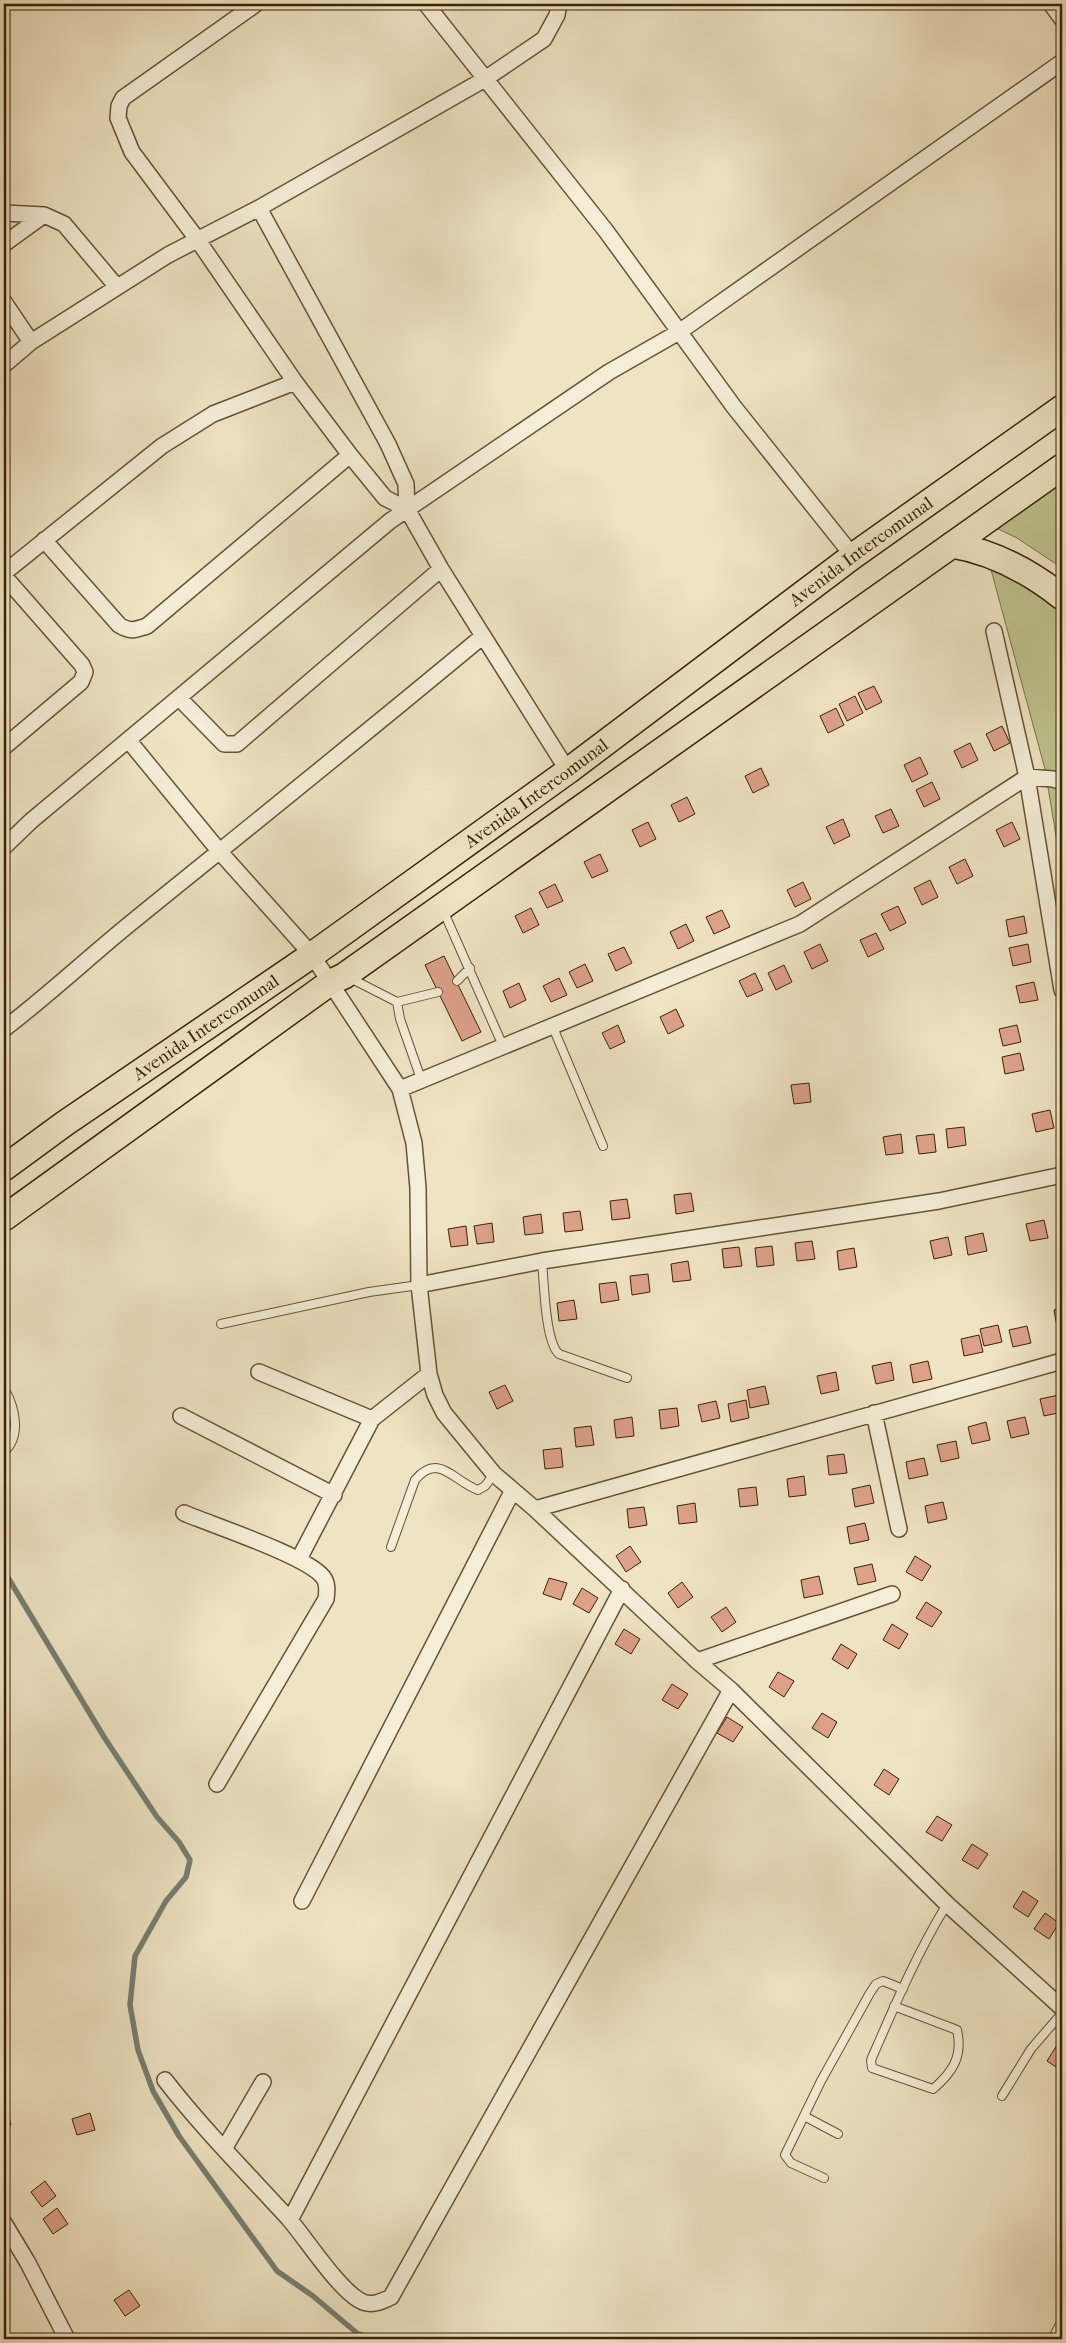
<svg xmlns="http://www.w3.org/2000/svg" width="1066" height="2343" viewBox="0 0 1066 2343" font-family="'IM FELL French Canon',serif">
  <rect width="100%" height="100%" fill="#eee3c2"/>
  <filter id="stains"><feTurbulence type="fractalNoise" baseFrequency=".004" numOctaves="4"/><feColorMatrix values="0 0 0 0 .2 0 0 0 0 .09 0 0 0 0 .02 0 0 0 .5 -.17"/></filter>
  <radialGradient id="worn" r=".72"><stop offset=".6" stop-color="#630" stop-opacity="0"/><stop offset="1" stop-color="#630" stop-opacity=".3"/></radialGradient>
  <path fill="#bec28f" stroke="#7c7249" d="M1062,478V568L1017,538L990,525Z
    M987,555L1062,599V872L1045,769Z"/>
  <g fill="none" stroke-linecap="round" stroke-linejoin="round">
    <path stroke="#757f71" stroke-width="5.5" d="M4,1571L104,1737L157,1817L179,1842L190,1860L186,1877L166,1901L135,1956L130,2005L138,2050L153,2091L179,2136L277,2271L313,2296L358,2334L377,2339"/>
  </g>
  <path fill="#dda18a" stroke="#3a2303" d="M874,686L882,702L866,710L858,693Z
    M855,696L863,713L847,721L839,704Z
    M836,708L844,725L828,733L820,716Z
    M1002,726L1010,743L994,751L986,734Z
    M970,743L978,760L962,768L954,751Z
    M920,757L928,774L912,782L904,765Z
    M761,768L769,785L753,793L745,776Z
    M932,782L940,799L924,807L916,790Z
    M687,797L695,814L679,822L671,805Z
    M891,809L899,826L883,833L875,816Z
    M843,819L850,836L834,844L826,827Z
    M648,822L656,839L640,847L632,830Z
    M1012,822L1020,839L1004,847L996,830Z
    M600,854L608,871L592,878L584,862Z
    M965,859L973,876L957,884L949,867Z
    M930,880L938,897L922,905L914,888Z
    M803,882L811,899L795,907L787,890Z
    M555,884L563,901L547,908L539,892Z
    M898,906L906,923L890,931L881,914Z
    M531,908L539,925L523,933L515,916Z
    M722,910L730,927L714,934L706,917Z
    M1024,916L1027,933L1009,937L1006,920Z
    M686,924L694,941L678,949L670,932Z
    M876,933L884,949L868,957L860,940Z
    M820,944L828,961L812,969L804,952Z
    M1028,944L1031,962L1013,966L1009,948Z
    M624,947L632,963L616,971L608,954Z
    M444,956L481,1032L462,1041L425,965Z
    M585,964L593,981L577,988L569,972Z
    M784,965L792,982L776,990L768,973Z
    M755,973L763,990L747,997L739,981Z
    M559,978L567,995L551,1002L543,986Z
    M1034,982L1038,1000L1020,1003L1016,986Z
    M519,983L526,1000L510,1008L503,991Z
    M676,1009L684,1026L668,1034L660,1017Z
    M618,1025L625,1042L610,1049L602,1033Z
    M1017,1025L1021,1042L1003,1046L999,1029Z
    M1020,1053L1024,1070L1005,1074L1002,1057Z
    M809,1083L811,1102L794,1104L791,1085Z
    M1050,1110L1054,1128L1036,1132L1032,1114Z
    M964,1127L966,1145L948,1148L946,1129Z
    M901,1134L903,1153L886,1155L883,1137Z
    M934,1134L936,1152L919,1154L916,1136Z
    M691,1193L694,1211L676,1214L674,1195Z
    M627,1199L630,1218L612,1220L610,1201Z
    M580,1211L583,1230L565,1232L563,1213Z
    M541,1214L543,1233L525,1235L523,1217Z
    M1044,1220L1048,1238L1030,1241L1026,1224Z
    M492,1223L494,1242L477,1244L474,1226Z
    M466,1226L468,1245L451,1247L448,1229Z
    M983,1233L987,1251L968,1255L965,1237Z
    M948,1237L952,1255L934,1259L930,1241Z
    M812,1241L815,1259L797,1261L795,1243Z
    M772,1246L774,1265L757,1267L755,1248Z
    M739,1247L742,1266L724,1268L722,1249Z
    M854,1248L857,1267L839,1270L837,1251Z
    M688,1261L691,1280L673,1282L671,1264Z
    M648,1274L650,1292L632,1295L630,1276Z
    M616,1282L619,1300L601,1303L599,1284Z
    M574,1300L577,1319L559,1321L557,1303Z
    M1062,1308V1326L1057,1327L1054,1310Z
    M998,1325L1002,1342L984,1346L980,1329Z
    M1027,1326L1031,1343L1013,1347L1009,1330Z
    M979,1335L983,1352L964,1356L961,1339Z
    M928,1361L932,1379L913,1383L910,1365Z
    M891,1362L894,1380L876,1384L872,1366Z
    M836,1372L839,1390L821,1394L817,1376Z
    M505,1385L513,1401L497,1409L489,1392Z
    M765,1386L769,1404L750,1408L747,1390Z
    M1059,1395L1062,1412L1044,1416L1040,1399Z
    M746,1400L749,1418L731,1422L728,1404Z
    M716,1401L720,1418L702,1422L698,1405Z
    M677,1408L679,1426L661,1429L659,1410Z
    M632,1417L634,1436L616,1438L614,1420Z
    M1025,1417L1029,1434L1011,1438L1007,1421Z
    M986,1422L990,1440L972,1444L968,1427Z
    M591,1426L594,1445L576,1447L574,1428Z
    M956,1441L959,1458L941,1462L937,1445Z
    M561,1448L563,1467L545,1469L543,1450Z
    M844,1454L847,1473L829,1475L827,1456Z
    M924,1458L928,1475L909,1479L906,1462Z
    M804,1476L806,1495L789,1497L787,1479Z
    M870,1485L874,1503L855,1507L852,1489Z
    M756,1487L758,1505L740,1507L738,1489Z
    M943,1502L947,1519L928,1523L925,1506Z
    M695,1503L697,1522L679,1524L677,1506Z
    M644,1507L647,1525L629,1528L627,1509Z
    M865,1523L869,1540L850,1544L847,1527Z
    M630,1546L641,1562L626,1572L616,1556Z
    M915,1556L931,1566L922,1581L906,1572Z
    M872,1564L876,1581L858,1585L854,1568Z
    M819,1576L823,1594L804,1598L801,1580Z
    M549,1578L567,1583L561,1600L543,1594Z
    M682,1582L693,1597L678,1608L668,1593Z
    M582,1588L598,1598L589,1613L573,1604Z
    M926,1602L942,1612L932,1627L916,1618Z
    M726,1607L736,1622L722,1632L711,1617Z
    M892,1624L908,1634L899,1649L883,1640Z
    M624,1629L640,1639L631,1654L615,1644Z
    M841,1644L857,1654L848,1669L832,1659Z
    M778,1672L794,1681L784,1697L769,1687Z
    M672,1684L688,1694L678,1709L662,1700Z
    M822,1713L837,1722L828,1738L812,1728Z
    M727,1717L743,1727L733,1742L717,1733Z
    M884,1769L899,1779L889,1795L874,1785Z
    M937,1816L952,1825L942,1841L926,1832Z
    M972,1844L988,1854L978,1869L962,1860Z
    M1023,1891L1038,1901L1028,1917L1013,1907Z
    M1045,1913L1059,1923L1049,1939L1034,1929Z
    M1057,2045L1062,2049V2071L1047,2061Z
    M4,2108H6L11,2125L4,2127Z
    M90,2113L95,2130L77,2135L72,2119Z
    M45,2181L56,2196L42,2207L31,2192Z
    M57,2208L68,2224L53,2234L43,2219Z
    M129,2290L140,2306L125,2316L114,2300Z
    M155,2334L156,2339H138V2338Z"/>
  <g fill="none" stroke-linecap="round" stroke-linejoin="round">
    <defs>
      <path id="service" d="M443,910L503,1046
        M350,978L397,1002L438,992
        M457,981L470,968
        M397,1002L400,1019L421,1079
        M552,1025L603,1146
        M542,1261C544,1281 545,1342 559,1354L627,1378
        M221,1324L369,1292L419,1285
        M4,1388C15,1407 22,1436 4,1452
        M391,1547L415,1480C439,1452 453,1481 478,1490L485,1486L494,1474
        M894,2006L957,2030C963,2056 953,2072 933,2089L872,2068L871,2060C894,2007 917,1953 947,1904
        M1002,2096L1031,2049L1062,2013
        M804,2116L838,2134
        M824,2178L791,2163L785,2155L821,2081L870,1993L876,1984L883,1981L903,1989
        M1052,2339L1062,2321"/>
      <path id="minor" d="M256,4L123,98L119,106L118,118L132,152L197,239L295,382L350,455L385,498L407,509
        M426,4L606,231L734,407L853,556
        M1051,4L1062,19
        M259,208L388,444L406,484L407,509L441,569L568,771
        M4,213L44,215L64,224L117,287
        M4,244L44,215
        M4,302L31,342
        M4,365L31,342L168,255L259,208L485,79L544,39L557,15L559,4
        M44,540L119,625C130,632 135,630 147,626L350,455
        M4,573L162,446L213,414L295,382
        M4,576L82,665L85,672L81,682L4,747
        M994,631L1027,777L1062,990
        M179,698L224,744H237L441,569
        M129,741L220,852L312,955L400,1089L414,1143L418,1188L419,1285L429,1374L435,1395L444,1413L494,1474L535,1509L697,1661L731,1690L947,1904L1062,2008
        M4,847L31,821L390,521L609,372L679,332L1062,62
        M4,1029C50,994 92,954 137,918C253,824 369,731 483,636
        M400,1089L800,924L1027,777L1053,779L1062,782
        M419,1285L542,1261L939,1201L1062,1175
        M259,1372L372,1419
        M874,1413L899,1529
        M181,1416L334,1495
        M535,1509L1062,1361
        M184,1513C212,1525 307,1556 323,1577C328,1583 327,1592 326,1599L217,1784
        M299,1559L372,1419L429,1374
        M697,1661L892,1594
        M302,1901L513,1490
        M165,2080C203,2129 247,2173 289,2219C307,2240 337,2287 359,2300C370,2307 381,2302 391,2297L731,1690
        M224,2149L263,2082
        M290,2220L622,1589
        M4,2223L28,2263L67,2339"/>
      <g id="primary">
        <path d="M952,545C994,552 1029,571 1062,597"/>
        <path id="s1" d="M4,1168L64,1124L312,955L568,771L853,556L1062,408"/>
        <path d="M4,1218L331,982L344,976L1062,467"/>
      </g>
    </defs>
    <use href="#service" stroke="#675333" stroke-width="10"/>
    <use href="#minor" stroke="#675333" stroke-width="18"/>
    <use href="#primary" stroke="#3a2303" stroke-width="28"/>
    <use href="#service" stroke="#f4edd7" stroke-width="8"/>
    <use href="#minor" stroke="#f4edd7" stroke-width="15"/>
    <use href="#primary" stroke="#eee3c2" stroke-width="25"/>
  </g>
  <g text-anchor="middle" stroke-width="4" stroke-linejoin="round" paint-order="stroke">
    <g font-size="18" fill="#3a2303" stroke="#f4edd7">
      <text dy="6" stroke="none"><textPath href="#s1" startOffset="1056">Avenida Intercomunal</textPath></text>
      <text dy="6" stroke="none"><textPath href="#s1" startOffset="651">Avenida Intercomunal</textPath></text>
      <text dy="6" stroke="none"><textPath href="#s1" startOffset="246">Avenida Intercomunal</textPath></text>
    </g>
  </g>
  <rect width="1066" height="2343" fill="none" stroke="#eee3c2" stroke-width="20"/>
  <rect x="5" y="5" width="1056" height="2333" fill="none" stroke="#3a2303" stroke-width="2.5"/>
  <rect x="10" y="10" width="1046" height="2323" fill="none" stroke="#3a2303"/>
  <rect width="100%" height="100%" filter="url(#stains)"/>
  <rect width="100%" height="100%" fill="url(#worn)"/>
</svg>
